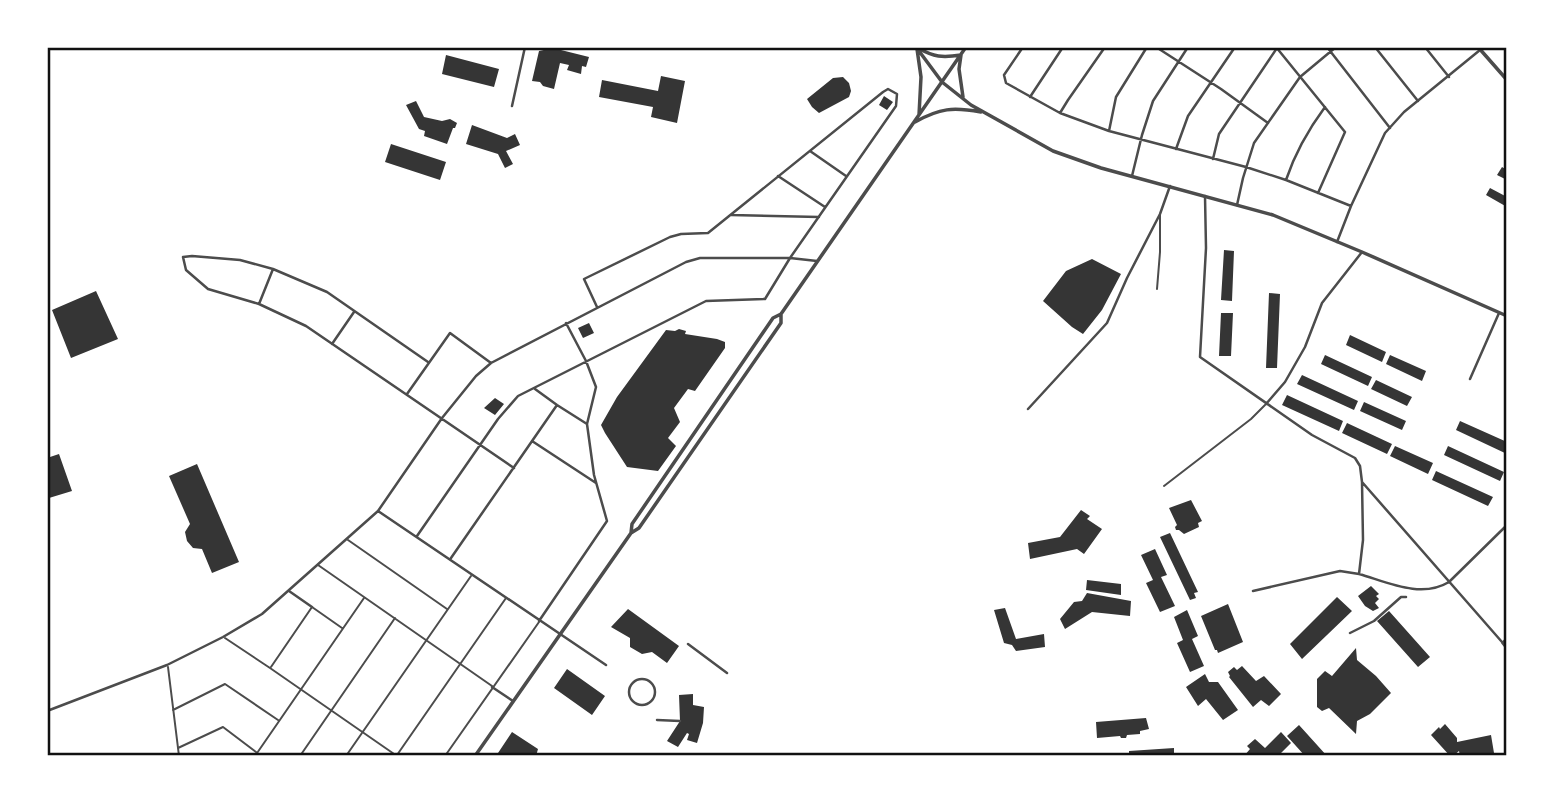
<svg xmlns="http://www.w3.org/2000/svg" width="1554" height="803" viewBox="0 0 1554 803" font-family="Quicksand,sans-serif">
  <rect width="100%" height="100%" fill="#fff"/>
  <path fill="#353535" d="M553,48L589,57L586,67L582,66L581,74L567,70L569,65L560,63L554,89L543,86L540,82L532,81L539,51Z
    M446,55L499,69L494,87L442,74Z
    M661,76L685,81L677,123L651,117L653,107L599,97L602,80L658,91Z
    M843,77L849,83L851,91L849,97L819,113L812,107L807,99L833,78Z
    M884,96L893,102L887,110L879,105Z
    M416,101L424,117L442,121L450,119L457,123L455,128H453L447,144L424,136L425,131L419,129L406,105Z
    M472,125L507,138L515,134L520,145L506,151L513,164L505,168L498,154L466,144Z
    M391,144L446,162L440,180L385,162Z
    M1502,167L1507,170V180L1497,175Z
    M1490,188L1507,197V207L1486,195Z
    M1224,250L1234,251L1232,301L1221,300Z
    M1092,259L1121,274L1102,310L1083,334L1072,327L1043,301L1066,271Z
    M96,291L118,339L71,358L52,310Z
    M1269,293L1280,294L1277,368H1266Z
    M1221,313H1233L1231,356H1219Z
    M589,323L594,333L583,338L578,328Z
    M679,329L686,331L685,334L717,339L725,342V348L695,391L688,389L674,408L680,422L668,438L676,446L658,471L627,467L605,433L601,425L617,397L666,330L675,331Z
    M1350,335L1386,352L1382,362L1346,345Z
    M1325,355L1372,377L1368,386L1321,364Z
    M1390,355L1426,371L1422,381L1386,364Z
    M1302,375L1358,401L1354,410L1297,384Z
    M1376,380L1412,397L1407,406L1371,389Z
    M1287,395L1343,421L1339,431L1282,405Z
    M495,398L504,404L495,415L484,408Z
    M1364,402L1406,421L1402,430L1360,411Z
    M1460,421L1507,442V454L1456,430Z
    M1347,423L1392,444L1387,454L1342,433Z
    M1395,446L1433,463L1428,474L1390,456Z
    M1448,446L1504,472L1500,481L1444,455Z
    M59,454L72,491L49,498L47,494V458Z
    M197,464L239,562L212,573L202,549L193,548L187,541L185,532L190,524L169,476Z
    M1436,471L1493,497L1488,506L1432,480Z
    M1191,500L1202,521L1198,523L1199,527L1184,534L1179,530H1176L1175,527L1177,525L1169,508Z
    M1081,510L1090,516L1087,519L1102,529L1084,554L1077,549L1030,559L1028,543L1060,537Z
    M1170,533L1198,592L1194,593L1196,598L1190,600L1160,537Z
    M1155,549L1167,575L1161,577L1175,606L1160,612L1146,583L1153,580L1141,555Z
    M1087,580L1121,584V595L1086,590Z
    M1371,586L1379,594L1376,596L1379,599L1375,603L1379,608L1373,611L1365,606L1358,596Z
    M1087,593L1131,601L1130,616L1092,612L1065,629L1060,619L1074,602L1082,601Z
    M1337,597L1352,611L1302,659L1290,644Z
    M1228,604L1243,642L1218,653L1217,650H1215L1201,616Z
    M1005,608L1016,639L1044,634L1045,647L1016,651L1012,645L1004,643L994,610Z
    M628,609L679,646L667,663L652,652L642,654L630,647V638L611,627Z
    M1187,610L1198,636L1192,639L1204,666L1190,672L1177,643L1183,640L1174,617Z
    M1389,611L1430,657L1418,667L1377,621Z
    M1356,648L1357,660L1376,676L1391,693L1370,714L1357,721L1356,734L1329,708L1322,711L1317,707V679L1325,671L1332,676Z
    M1242,666L1256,681L1264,676L1281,694L1269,706L1261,700L1253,707L1229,677L1230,676L1228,672L1234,667L1237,670Z
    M567,669L605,696L592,715L554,688Z
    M1205,674L1209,682H1218L1238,710L1223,720L1206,699L1198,706L1186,687Z
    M693,694V705L704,707L703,723L697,743L687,740L689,734L687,733L678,747L667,741L680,721L679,695Z
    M1146,718L1149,729L1140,731V734L1127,735L1126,738H1121L1120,736L1097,738L1096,722Z
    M1445,724L1457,738V742L1491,735L1494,753L1479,756H1460L1459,751L1453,756H1450L1431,735L1439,727L1440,729Z
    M1299,725L1327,756H1305L1287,736Z
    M512,732L538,749L536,756H496Z
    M1281,732L1291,743L1278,756H1244L1250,749L1247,746L1255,739L1265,748Z
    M1174,748V756H1129V751Z"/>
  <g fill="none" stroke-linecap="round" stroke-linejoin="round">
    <path stroke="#111" stroke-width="2" d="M1505,47L1507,49"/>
    <path stroke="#4c4c4c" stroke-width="2" d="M1157,289L1160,252V215
      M1164,486L1251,419L1265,405
      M348,540L447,609
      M318,565L492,686
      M225,638L270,668L397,756
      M168,667L179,756
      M271,667L312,607L342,628
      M173,710L225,684L278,720
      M178,748L223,727L256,752
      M397,755L506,598
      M255,756L364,598
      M300,756L395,618
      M346,756L471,576
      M445,756L539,622"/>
    <path stroke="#4c4c4c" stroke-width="2.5" d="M512,106L525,47
      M289,591L312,607
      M1350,633L1374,621L1401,597H1406
      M688,644L727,673
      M492,687L513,701
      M657,720L680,721"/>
    <path stroke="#4c4c4c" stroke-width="2.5" d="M1023,47L1004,75L1006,83L1060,113L1109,131L1246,167L1286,180L1351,206
      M1156,47L1221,89L1268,123
      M1276,47L1345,132L1318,193
      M1327,47L1390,128
      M1375,47L1418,101
      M1425,47L1449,77
      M1030,97L1063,47
      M1060,113L1068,100L1105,47
      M1109,131L1116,97L1147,47
      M1176,149L1188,116L1235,47
      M810,151L846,176
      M1213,159L1219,134L1277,48
      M778,176L825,207
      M1132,176L1142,135L1153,101L1188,47
      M1286,180C1295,153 1308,130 1325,107
      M1205,196L1206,248L1200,357L1312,435L1355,458L1360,466L1362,482L1502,642
      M1237,205L1243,178L1254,143L1300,77L1336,47
      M731,215L819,217
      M1337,242L1351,206L1385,133L1404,112L1480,50
      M259,304L273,269
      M332,344L354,312
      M428,362L327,292L273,269L240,260L192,256L183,257L186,270L208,289L259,304L306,326L514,468
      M1470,379L1499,313
      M535,389L557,405L587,424
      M407,394L450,333L491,363
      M1266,404L1285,382L1305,347L1322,303L1362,252
      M1028,409L1107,323L1127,278L1160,214L1170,186
      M532,441L596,483
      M1362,482L1363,540L1359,574C1387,582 1421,599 1449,582L1507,525
      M378,511L606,665
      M417,536L498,419L518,396L706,301L765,299L790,258L896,106L897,94L888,89L883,92L708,233L681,234L670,237L584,279L597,307
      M451,558L557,405
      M1253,591L1340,571L1359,574
      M539,621L607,521L594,475L587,424L596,387L586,361L566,323
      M629 692a13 13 0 1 1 26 0a13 13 0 1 1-26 0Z
      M47,711L167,665L223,637L262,614L378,511L442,418L476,376L491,363L686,262L700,258H790L817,261"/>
    <path stroke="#4c4c4c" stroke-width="3.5" d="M916,47L942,82L971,105L1053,151L1101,168L1273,215L1362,252L1507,316
      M1478,47L1507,80
      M918,48C934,57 942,58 961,55L959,69L963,97
      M917,49L921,77L919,115
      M915,122C940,108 953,107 981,112
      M631,533L639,528L781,323V315
      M1507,639L1503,643L1507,648
      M475,756L631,533L632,524L773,318L781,314L966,47"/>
  </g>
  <rect width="1554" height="803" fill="none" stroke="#ffffff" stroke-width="98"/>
  <rect x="49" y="49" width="1456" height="705" fill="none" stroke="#111" stroke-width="2.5"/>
</svg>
